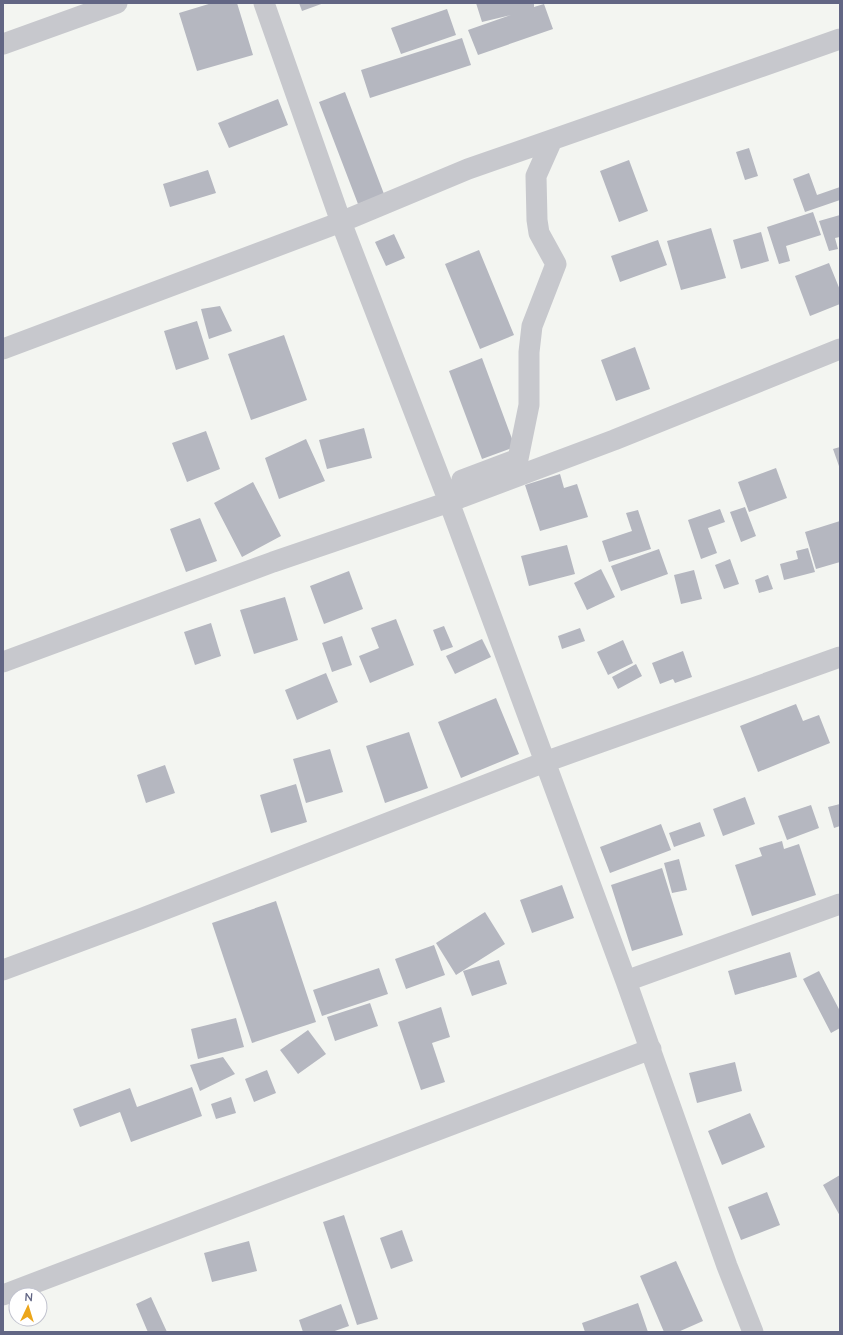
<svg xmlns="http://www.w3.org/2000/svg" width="843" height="1335" viewBox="0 0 843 1335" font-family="Lato,sans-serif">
  <rect width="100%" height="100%" fill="#f3f5f1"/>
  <path fill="#b5b7c0" d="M212,3H237L253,55L197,71L179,13Z
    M299,3H324L302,11Z
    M476,3H534V7L544,4L553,29L478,55L468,30L511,15L482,22Z
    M447,9L456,35L401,54L391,28Z
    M462,38L471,65L370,98L361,70Z
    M345,92L384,194L358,204L319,102Z
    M278,99L288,125L229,148L218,123Z
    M749,148L758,176L745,180L736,152Z
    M629,160L648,211L619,222L600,171Z
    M208,170L216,193L170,207L163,184Z
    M809,173L817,195L840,187V200L805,212L793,179Z
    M813,212L821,235L786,246L790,261L779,264L767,227Z
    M840,215V237L835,238L838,249L829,251L819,221Z
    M711,228L726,278L681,290L667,241Z
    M761,232L769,261L741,269L733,240Z
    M394,234L405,258L386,266L375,242Z
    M658,240L667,265L620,282L611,256Z
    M479,250L514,335L480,349L445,264Z
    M829,263L840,290V304L810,316L795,276Z
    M220,306L232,331L209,339L201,309Z
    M197,321L209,359L176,370L164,331Z
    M284,335L307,400L251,420L228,354Z
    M635,347L650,389L616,401L601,360Z
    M482,358L515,447L482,459L449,371Z
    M364,428L372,458L327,469L319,440Z
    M206,431L220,469L187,482L172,443Z
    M306,439L325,481L279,499L265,458Z
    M840,447V469L833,449Z
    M776,468L787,498L749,512L738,482Z
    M560,474L564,488L577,484L588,517L540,531L525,485Z
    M253,482L281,536L242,557L214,503Z
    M745,507L756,536L741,542L730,512Z
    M720,509L725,522L708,528L717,553L701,559L688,520Z
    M638,510L651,549L609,562L602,541L632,531L626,513Z
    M200,518L217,561L186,572L170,529Z
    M840,521V562L816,569L805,532Z
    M567,545L575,574L529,586L521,556Z
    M808,548L815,572L784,580L780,564L798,559L796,551Z
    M659,549L668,574L621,591L611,566Z
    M730,559L739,584L724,589L715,565Z
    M601,569L615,597L587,610L574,583Z
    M694,570L702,599L681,604L674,575Z
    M349,571L363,609L324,624L310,586Z
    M768,575L773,589L759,593L755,580Z
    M285,597L298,640L254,654L240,610Z
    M396,619L414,665L370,683L359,656L379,648L371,628Z
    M211,623L221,656L195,665L184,632Z
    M444,626L453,647L441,651L433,630Z
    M580,628L585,641L562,649L558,636Z
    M342,636L352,665L332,672L322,643Z
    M482,639L491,657L455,674L446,656Z
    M623,640L633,663L608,675L597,652Z
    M683,651L692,677L675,683L673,679L660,684L652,663Z
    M636,664L642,676L618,689L612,677Z
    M326,673L338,702L297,720L285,690Z
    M496,698L519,754L461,778L438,722Z
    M796,704L803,721L819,715L830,743L758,772L740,726Z
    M409,732L428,788L385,803L366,746Z
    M330,749L343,792L306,803L293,759Z
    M165,765L175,793L146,803L137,775Z
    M296,784L307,822L271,833L260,795Z
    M745,797L755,824L723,836L713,809Z
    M840,804V826L834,828L828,807Z
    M811,805L819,828L787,840L778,816Z
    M700,822L705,836L674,847L669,833Z
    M661,824L671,850L610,873L600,847Z
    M782,841L784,849L799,844L816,895L752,916L735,865L762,856L759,848Z
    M679,859L687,890L672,893L664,863Z
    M662,868L683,935L632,951L611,885Z
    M562,885L574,918L532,933L520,900Z
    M276,901L316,1022L252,1043L212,923Z
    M485,912L505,944L456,975L436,943Z
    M434,945L445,975L406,989L395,959Z
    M790,952L797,977L735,995L728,971Z
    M499,960L507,984L472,996L463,971Z
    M379,968L388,994L322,1016L313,990Z
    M819,971L840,1011V1028L831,1033L803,979Z
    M370,1003L378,1026L335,1041L327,1017Z
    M441,1007L450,1037L432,1043L445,1082L421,1090L398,1022Z
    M236,1018L244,1047L198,1059L191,1029Z
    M308,1030L326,1054L298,1074L280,1050Z
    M223,1057L235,1074L200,1091L190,1065Z
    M735,1062L742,1091L697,1103L689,1073Z
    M267,1070L276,1093L254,1102L245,1079Z
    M192,1087L202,1116L131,1142L120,1112L80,1127L73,1109L130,1088L137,1107Z
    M231,1097L236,1113L216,1119L211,1104Z
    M750,1113L765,1147L722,1165L708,1131Z
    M840,1175V1216L823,1185Z
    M767,1192L780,1225L741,1240L728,1207Z
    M344,1215L378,1319L357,1325L323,1222Z
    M402,1230L413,1261L391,1269L380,1238Z
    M249,1241L257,1271L212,1282L204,1253Z
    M676,1261L703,1321L678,1332H664L640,1276Z
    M151,1297L167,1332H148L147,1330L136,1304Z
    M638,1303L648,1332H585L582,1323Z
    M341,1304L349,1326L332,1332H303L299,1320Z"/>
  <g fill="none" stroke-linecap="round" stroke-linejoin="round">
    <path stroke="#c7c8cd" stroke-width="21" d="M264,3L341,222L449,502L626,981L727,1266L753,1332
      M3,44L117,3
      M3,349L341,222L468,169L840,39
      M462,497V480L518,459L529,405V352L532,326L556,264L539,233L537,220L536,176L552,140
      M3,662L273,562L449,502L614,440L840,349
      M3,970L140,919L545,762L840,657
      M626,981L840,904
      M3,1295L651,1049"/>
  </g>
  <rect width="843" height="1335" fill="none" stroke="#626684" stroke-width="8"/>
  <g transform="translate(28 1307) rotate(4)"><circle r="19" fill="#ffffff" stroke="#c0c2ce"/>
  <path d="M0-3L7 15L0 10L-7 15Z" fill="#eca61a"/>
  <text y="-6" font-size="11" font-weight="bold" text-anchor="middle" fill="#626684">N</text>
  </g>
</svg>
